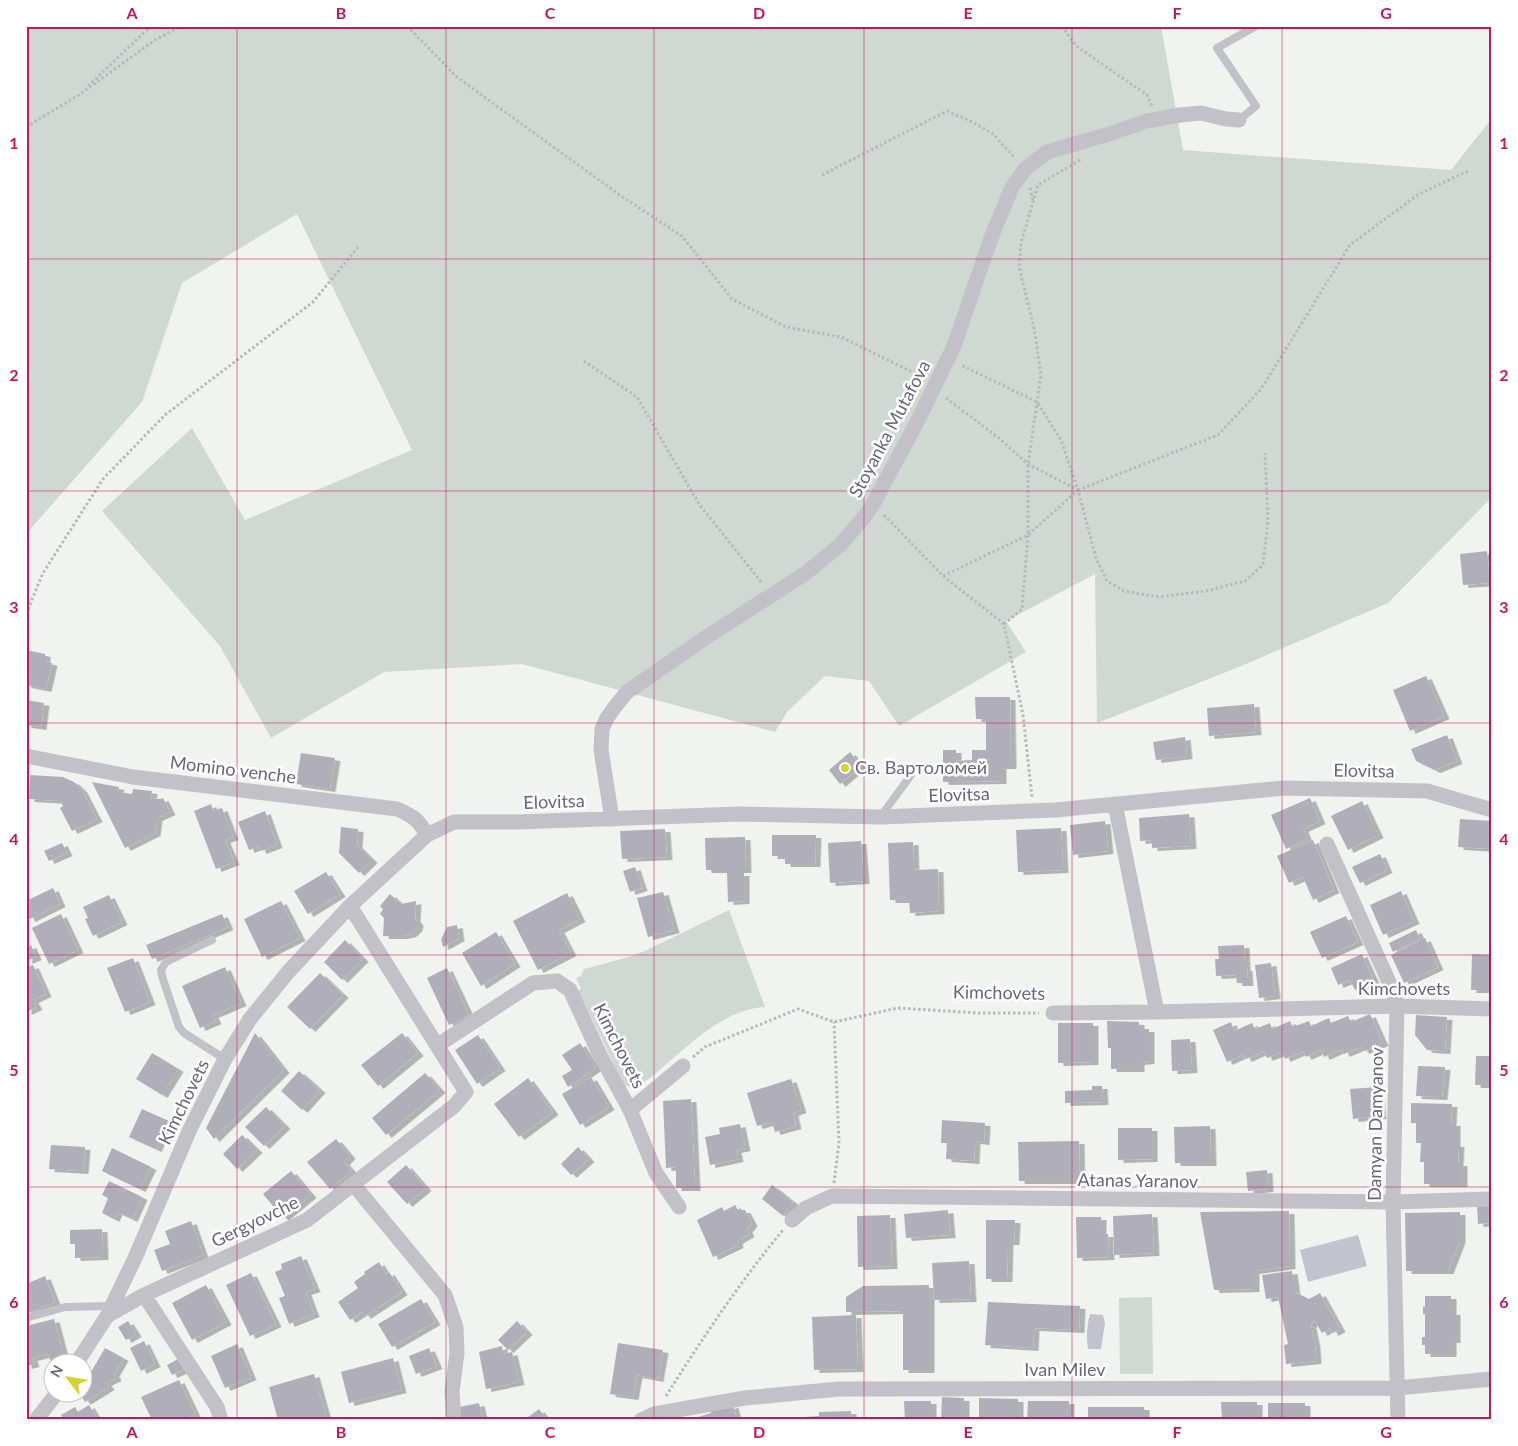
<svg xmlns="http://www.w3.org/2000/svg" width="1518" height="1446" viewBox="0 0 1518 1446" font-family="Lato,sans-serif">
  <defs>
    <filter id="shadow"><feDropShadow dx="5.5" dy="3" stdDeviation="0" flood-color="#0004"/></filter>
  </defs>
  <rect width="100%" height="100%" fill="#f0f3ef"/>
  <path fill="#cfd8d3" d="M26,26H1161L1183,150L1451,170L1492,118V497L1388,603L1239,667L1097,723L1095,574L1006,621L1026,652L899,726L869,681L825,676L787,712L775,732L522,664L384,672L271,738L220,646L102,511L192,428L245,520L412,450L297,214L182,283L142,402L26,534Z
    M729,910L765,1007C721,1010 686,1048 654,1075C648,1080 641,1083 634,1088L624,1085L578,990L581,989L576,978L581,976L584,969L629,957L647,950Z
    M1152,1297L1153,1374H1120L1119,1298Z"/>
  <path fill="#c3c3cf" d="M1358,1235L1367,1266L1308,1282L1300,1250Z
    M1090,1314L1103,1315L1105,1323L1101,1349H1088C1086,1337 1087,1325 1090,1314Z"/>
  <path fill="#b0afb9" filter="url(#shadow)" d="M1487,551L1490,583L1463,585L1460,554Z
    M26,650L45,654V661L52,663L46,689L26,685Z
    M1426,676L1444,716L1410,731L1393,690Z
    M975,697H1010L1011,766H1001V781L943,782V750H956V761L972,760V750H986V719H976Z
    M26,700L44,703L41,727L26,725Z
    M1254,704L1256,732L1209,736L1207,708Z
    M1447,735L1457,761L1435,770L1416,761L1411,749Z
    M1185,737L1187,756L1156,760L1153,742Z
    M850,752L861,766L840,784L829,770Z
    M301,753L335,758L330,789L296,784Z
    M30,775L63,777L74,782L82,790L97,819L72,831L60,808L63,806L61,801L29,799Z
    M92,782L119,787L118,792L132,794L133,789L152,791L151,798L160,799L163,798L170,812L157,818L155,833L125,848Z
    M1310,798L1320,821L1303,829L1307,839L1286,849L1271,815Z
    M1362,801L1378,835L1348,850L1331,816Z
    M211,804L213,811L222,808L233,837L225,840L234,862L216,869L194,811Z
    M265,811L277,845L261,851L259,846L249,850L238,822Z
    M1189,814L1191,846L1152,848V840L1140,841L1139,818Z
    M1460,819L1492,821V849L1458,847Z
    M1105,821L1108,851L1073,855L1070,825Z
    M341,827L358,829L357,845L372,860L359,873L339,853Z
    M1061,828L1063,870L1018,872L1016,830Z
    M665,829L667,857L622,859L620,831Z
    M772,835H816L815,864H785V856H772Z
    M745,837L746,870H706L705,838Z
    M1313,840L1334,890L1313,900L1303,877L1289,883L1277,856Z
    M861,841L864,881L830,883L828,843Z
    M913,842L914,870L938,869L939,911L910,913L909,900H890L888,843Z
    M62,843L67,853L49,861L44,851Z
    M1380,854L1387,870L1360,883L1352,867Z
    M635,867L642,888L630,892L623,871Z
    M326,872L340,894L308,914L294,891Z
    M727,873H744V901L728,902Z
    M53,888L60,904L30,919L26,912V901Z
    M1401,891L1414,921L1383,935L1370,905Z
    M663,892L674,930L648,937L637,898Z
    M567,893L580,919L559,930L571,953L538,970L513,921Z
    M390,894L401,904L416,901L415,919L418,923L417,928L411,934L402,936H383L384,918L380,914L383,909L380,906Z
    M109,895L122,922L93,936L85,919L88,918L83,907Z
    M281,901L300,938L262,957L244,919Z
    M61,914L78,950L49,964L32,928Z
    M222,914L228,927L152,959L146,945Z
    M1346,916L1358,942L1322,958L1310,932Z
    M457,925L459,938L443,947L441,939L447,927Z
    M1416,930L1420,939L1393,952L1389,943Z
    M496,932L515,964L481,986L462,953Z
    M1425,938L1438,967L1404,983L1391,955Z
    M345,940L363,959L342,980L324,962Z
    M31,945L36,957L27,961L26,947Z
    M1244,945L1245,968H1247L1248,983H1237L1236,975L1216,976L1215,959H1219L1218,946Z
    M1362,954L1374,981L1355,990L1350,980L1338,985L1331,968Z
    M1472,954L1492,955V990H1471Z
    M133,958L150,1002L125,1012L107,968Z
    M1271,963L1275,996L1259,998L1255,965Z
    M33,965L46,994L33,1000L37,1007L26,1012V968Z
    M225,967L241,1003L213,1015L216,1021L200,1028L182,986Z
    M447,968L469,1015L449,1025L427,978Z
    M320,973L343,995L310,1029L287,1007Z
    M1370,1014L1383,1043L1364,1051L1361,1047L1344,1054L1342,1049L1324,1057L1321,1050L1306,1057L1303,1051L1285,1059L1282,1052L1267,1058L1264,1051L1246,1059L1244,1054L1227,1062L1213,1030L1231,1022L1234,1031L1252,1023L1255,1029L1270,1023L1272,1029L1290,1021L1293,1027L1309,1021L1311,1026L1329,1018L1331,1023L1348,1016L1351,1022Z
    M1416,1015L1447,1017L1445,1051L1427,1050L1415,1035Z
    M1107,1021L1139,1022V1029H1149V1061L1139,1062V1069H1111V1048H1108Z
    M1058,1023H1093V1062L1058,1063Z
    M255,1033L284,1070L214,1139L206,1128Z
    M402,1033L418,1053L378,1086L361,1065Z
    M478,1035L500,1068L477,1084L455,1050Z
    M1190,1039L1192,1070L1172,1071L1171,1040Z
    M580,1043L596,1068L568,1087L562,1076L572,1070L562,1055Z
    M152,1053L178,1069L162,1095L136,1079Z
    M1476,1056H1492V1085H1475Z
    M1418,1066L1445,1067L1442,1097L1416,1096Z
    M299,1071L320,1090L302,1110L281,1091Z
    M425,1073L440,1090L386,1135L372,1118Z
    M591,1077L609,1107L580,1125L562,1094Z
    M528,1078L553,1112L519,1137L494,1104Z
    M791,1079L801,1110L793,1113L796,1126L775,1132L772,1122L757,1126L747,1093Z
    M1092,1086H1102L1103,1102L1065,1103V1091L1092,1090Z
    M1378,1087L1381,1116L1353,1119L1350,1089Z
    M691,1099L695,1188H676V1167L666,1168L663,1101Z
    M1411,1103L1452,1104L1451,1123H1455V1144H1459L1458,1163H1462V1184H1424V1162H1420L1421,1143H1416V1123H1411Z
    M266,1107L285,1126L264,1146L245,1127Z
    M142,1109L169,1121L156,1149L129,1137Z
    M942,1120L985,1123L984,1142L975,1141L974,1161L946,1159L947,1143H941Z
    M740,1124L745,1148L736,1150L738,1159L710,1165L705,1137L720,1134L719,1128Z
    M1210,1126L1211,1163H1175L1174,1127Z
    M1118,1128H1152V1159L1118,1160Z
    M242,1135L257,1150L237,1169L223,1154Z
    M336,1139L350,1156L344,1162L352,1171L330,1189L307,1162Z
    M1079,1141L1080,1181H1019L1018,1142Z
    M51,1145L85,1147L83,1171L49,1169Z
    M578,1147L589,1159L571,1175L561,1164Z
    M112,1148L151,1167L140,1189L102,1171Z
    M406,1165L426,1188L407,1204L387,1182Z
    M1267,1170L1268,1189L1248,1191L1246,1172Z
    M291,1171L311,1195L283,1218L263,1194Z
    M109,1181L142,1197L132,1219L117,1212L114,1219L102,1213L108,1198L102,1195Z
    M772,1185L793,1202L783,1216L762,1199Z
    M735,1205L738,1210H745L752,1223L747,1230L749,1234L737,1241L738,1245L713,1257L697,1220L722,1207L724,1211Z
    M1492,1205V1223L1478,1224L1477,1206Z
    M948,1210L950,1235L906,1238L904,1214Z
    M1289,1211L1290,1266L1254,1271V1289L1214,1290L1200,1212Z
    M1460,1212V1240L1448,1271H1406L1405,1213Z
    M1152,1214L1154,1253L1114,1255L1113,1216Z
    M890,1215L892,1266L858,1267L857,1216Z
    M1076,1217H1101V1234H1108L1109,1257L1077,1258Z
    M986,1220H1015L1014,1242H1008L1007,1279H986Z
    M191,1221L203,1255L162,1271L154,1250L170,1244L165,1231Z
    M102,1229L103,1257L75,1258V1244H70V1230Z
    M301,1256L315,1289L306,1292L314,1314L289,1324L279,1298L285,1296L275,1272L282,1269L281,1264Z
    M969,1261L971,1299L934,1300L932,1263Z
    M379,1262L386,1274L389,1272L402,1292L365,1316L363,1312L350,1320L338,1302L358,1288L354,1282L365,1274L364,1272Z
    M1292,1271L1295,1292L1309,1299L1320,1293L1340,1329L1333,1333L1330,1328L1322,1333L1314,1320L1311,1325L1315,1345L1316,1361L1286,1364L1284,1345L1288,1344L1278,1297L1266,1299L1262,1275Z
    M251,1273L276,1324L250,1336L226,1285Z
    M45,1276L55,1302L28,1313L26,1310V1284Z
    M206,1285L226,1322L192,1340L172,1303Z
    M929,1285V1370H903V1311L846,1312V1297L863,1286Z
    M1425,1296H1451V1312H1455V1340H1451V1354H1425V1345H1422V1337H1425V1314H1423V1306L1425,1307Z
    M421,1299L435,1322L392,1347L378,1324Z
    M988,1302L1080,1306L1079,1330L1034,1328L1033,1348L985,1345Z
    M856,1315L858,1369L814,1370L812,1317Z
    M54,1319L64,1357L50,1360L48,1354L32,1358L34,1364L26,1366V1326Z
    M128,1321L136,1334L126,1340L118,1327Z
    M517,1321L527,1332L508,1350L498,1340Z
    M144,1341L155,1364L141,1371L130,1348Z
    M618,1343L663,1350L658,1379L637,1375L633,1397L610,1394Z
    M237,1344L251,1377L225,1388L211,1356Z
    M502,1346L503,1354L512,1352L519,1382L486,1389L479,1352Z
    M105,1348L123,1358L114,1374L116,1378L106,1383L109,1387L85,1402L80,1394H82V1377L91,1372Z
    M429,1348L437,1366L416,1374L409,1356Z
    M180,1358L185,1369L172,1375L167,1365Z
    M393,1358L401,1390L349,1403L341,1372Z
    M314,1374L327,1420H278L269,1387Z
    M179,1380L195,1414L182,1420H152L141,1397Z
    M942,1397L964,1398V1420H941Z
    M979,1398L1018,1399V1420H979Z
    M904,1401H931V1420H905Z
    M1028,1401H1069V1420H1027Z
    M1221,1402H1257V1420H1222Z
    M479,1403L483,1420H462L459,1407Z
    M1268,1403H1305V1420H1268Z
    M89,1405L98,1420H64L61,1415L75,1407L78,1412Z
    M733,1405L737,1420H688L711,1413V1411Z
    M1088,1407H1144V1420H1088Z
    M539,1409L547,1420H524Z
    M851,1411L852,1420H804V1417L819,1416V1412Z"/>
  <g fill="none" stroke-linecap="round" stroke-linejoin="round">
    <path stroke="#b9b8bc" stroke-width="3" stroke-dasharray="2.5 2.5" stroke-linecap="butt" d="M407,26L457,77L621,196L682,236L732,299L786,327L841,337L910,371L921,379
      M1062,26L1076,46L1147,95L1152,106
      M88,86L151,26
      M26,127L79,95L155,40L181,26
      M822,175L947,111L968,120L992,133L1015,158
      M1030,188L1033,201
      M584,361L637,397L699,504L762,583
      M946,398L1000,439L1028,464L1078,490L1096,558L1107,581L1124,591L1159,597L1206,591L1245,581L1263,565L1268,522L1265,453
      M1078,490L1218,435L1261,389L1350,245L1419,194L1468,171
      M884,515L943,576L1004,624L1023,715L1032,797
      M943,576L1028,535L1078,490L1061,440L1037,402L961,365
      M26,614L43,573L103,479L165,415L313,302L359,246
      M1004,624L1022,609L1028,535V464L1041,375L1034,328L1019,267L1021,243L1038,185L1082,159
      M693,1057L705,1047L798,1009L834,1022L898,1008L978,1013H1039
      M834,1183L839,1143L834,1022
      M666,1396C702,1339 739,1283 783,1230"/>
    <path stroke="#c2c1c7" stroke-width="8" d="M1239,120L1256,106L1217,48L1256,26
      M881,816L911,775
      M212,940L166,962L161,970L162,976L179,1027L184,1033L225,1059
      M26,1318L65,1307L112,1306"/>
    <path stroke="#c2c1c7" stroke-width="15" d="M26,756L133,777L397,809C413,816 418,819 427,835
      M1115,804L1157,1012
      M612,819L601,750L602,729L607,718L614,708L627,692L705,638L806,573L840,545L865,516L873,504L916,424L954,346L991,238L1012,187L1025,169L1047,152L1106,135L1147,121L1180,115L1201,113L1226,119L1239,120
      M1327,844L1393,991L1397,1006L1393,1202L1398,1420
      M1053,1013L1157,1012L1397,1006L1492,1009
      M438,1045L533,983L557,981L570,990L599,1053L630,1110L656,1173L679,1207
      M630,1110L683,1066
      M353,1184L445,1295L456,1327L457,1353L452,1392L454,1420
      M792,1220L806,1208L832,1196L1393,1202L1492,1199
      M144,1295L217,1407L221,1420
      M107,1316L144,1295L307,1220L454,1106L466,1092L350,906
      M76,1364L107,1316L135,1258L190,1129L225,1059L250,1019L289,971L350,906L427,835L454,822H517L740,814L881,817L1055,810L1284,788L1427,791L1492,810
      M36,1420L56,1394
      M641,1420L654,1414L745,1398L839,1389L1397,1388L1492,1379"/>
  </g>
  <path fill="none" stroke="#c2185b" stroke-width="1" stroke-opacity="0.55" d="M237,26V1420M446,26V1420M654,26V1420M864,26V1420M1072,26V1420M1282,26V1420M26,259H1492M26,491H1492M26,723H1492M26,955H1492M26,1187H1492"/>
  <circle fill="#d6d32c" stroke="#fff" stroke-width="2" cx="845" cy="768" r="5"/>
  <g text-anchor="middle" stroke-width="5" stroke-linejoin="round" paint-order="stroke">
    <g font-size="18" fill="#69647f" stroke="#fff">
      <text transform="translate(890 429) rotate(-62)" y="6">Stoyanka Mutafova</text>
      <text transform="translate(233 770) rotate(7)" y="6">Momino venche</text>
      <text transform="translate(1364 771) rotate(1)" y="6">Elovitsa</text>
      <text transform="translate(959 795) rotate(-2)" y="6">Elovitsa</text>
      <text transform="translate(554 802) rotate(-2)" y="6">Elovitsa</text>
      <text x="1404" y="995">Kimchovets</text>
      <text transform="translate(999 993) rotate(1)" y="6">Kimchovets</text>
      <text transform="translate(619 1046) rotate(63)" y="6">Kimchovets</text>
      <text transform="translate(184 1102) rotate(-64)" y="6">Kimchovets</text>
      <text transform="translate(1376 1124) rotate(-89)" y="6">Damyan Damyanov</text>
      <text transform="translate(1138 1181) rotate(1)" y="6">Atanas Yaranov</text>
      <text transform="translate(255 1222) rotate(-26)" y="6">Gergyovche</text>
      <text x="1065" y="1376">Ivan Milev</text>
    </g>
    <g font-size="18" fill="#69647f" stroke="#fff" text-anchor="start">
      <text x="855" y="774">Св. Вартоломей</text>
    </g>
  </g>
  <rect width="1518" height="1446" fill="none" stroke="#ffffff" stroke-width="55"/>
  <g transform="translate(68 1378) rotate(301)"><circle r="24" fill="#ffffff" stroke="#c3c1cc"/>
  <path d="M0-4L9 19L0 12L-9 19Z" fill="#d6d32c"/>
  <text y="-8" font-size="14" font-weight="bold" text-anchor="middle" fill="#69647f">N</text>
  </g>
  <rect x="28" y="28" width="1462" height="1390" fill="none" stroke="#c2185b" stroke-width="2"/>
  <g font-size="16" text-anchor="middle" font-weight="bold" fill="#c2185b">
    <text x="132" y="19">A</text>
    <text x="341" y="19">B</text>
    <text x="550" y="19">C</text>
    <text x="759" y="19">D</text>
    <text x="968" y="19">E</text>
    <text x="1177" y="19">F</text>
    <text x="1386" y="19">G</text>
    <text x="14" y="149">1</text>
    <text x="1504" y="149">1</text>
    <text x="14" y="381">2</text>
    <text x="1504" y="381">2</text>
    <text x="14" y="613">3</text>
    <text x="1504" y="613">3</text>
    <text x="14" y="845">4</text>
    <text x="1504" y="845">4</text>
    <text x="14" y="1076">5</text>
    <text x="1504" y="1076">5</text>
    <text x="14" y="1308">6</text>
    <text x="1504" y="1308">6</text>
    <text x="132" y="1438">A</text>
    <text x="341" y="1438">B</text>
    <text x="550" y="1438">C</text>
    <text x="759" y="1438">D</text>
    <text x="968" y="1438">E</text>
    <text x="1177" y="1438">F</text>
    <text x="1386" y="1438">G</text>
  </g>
</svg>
